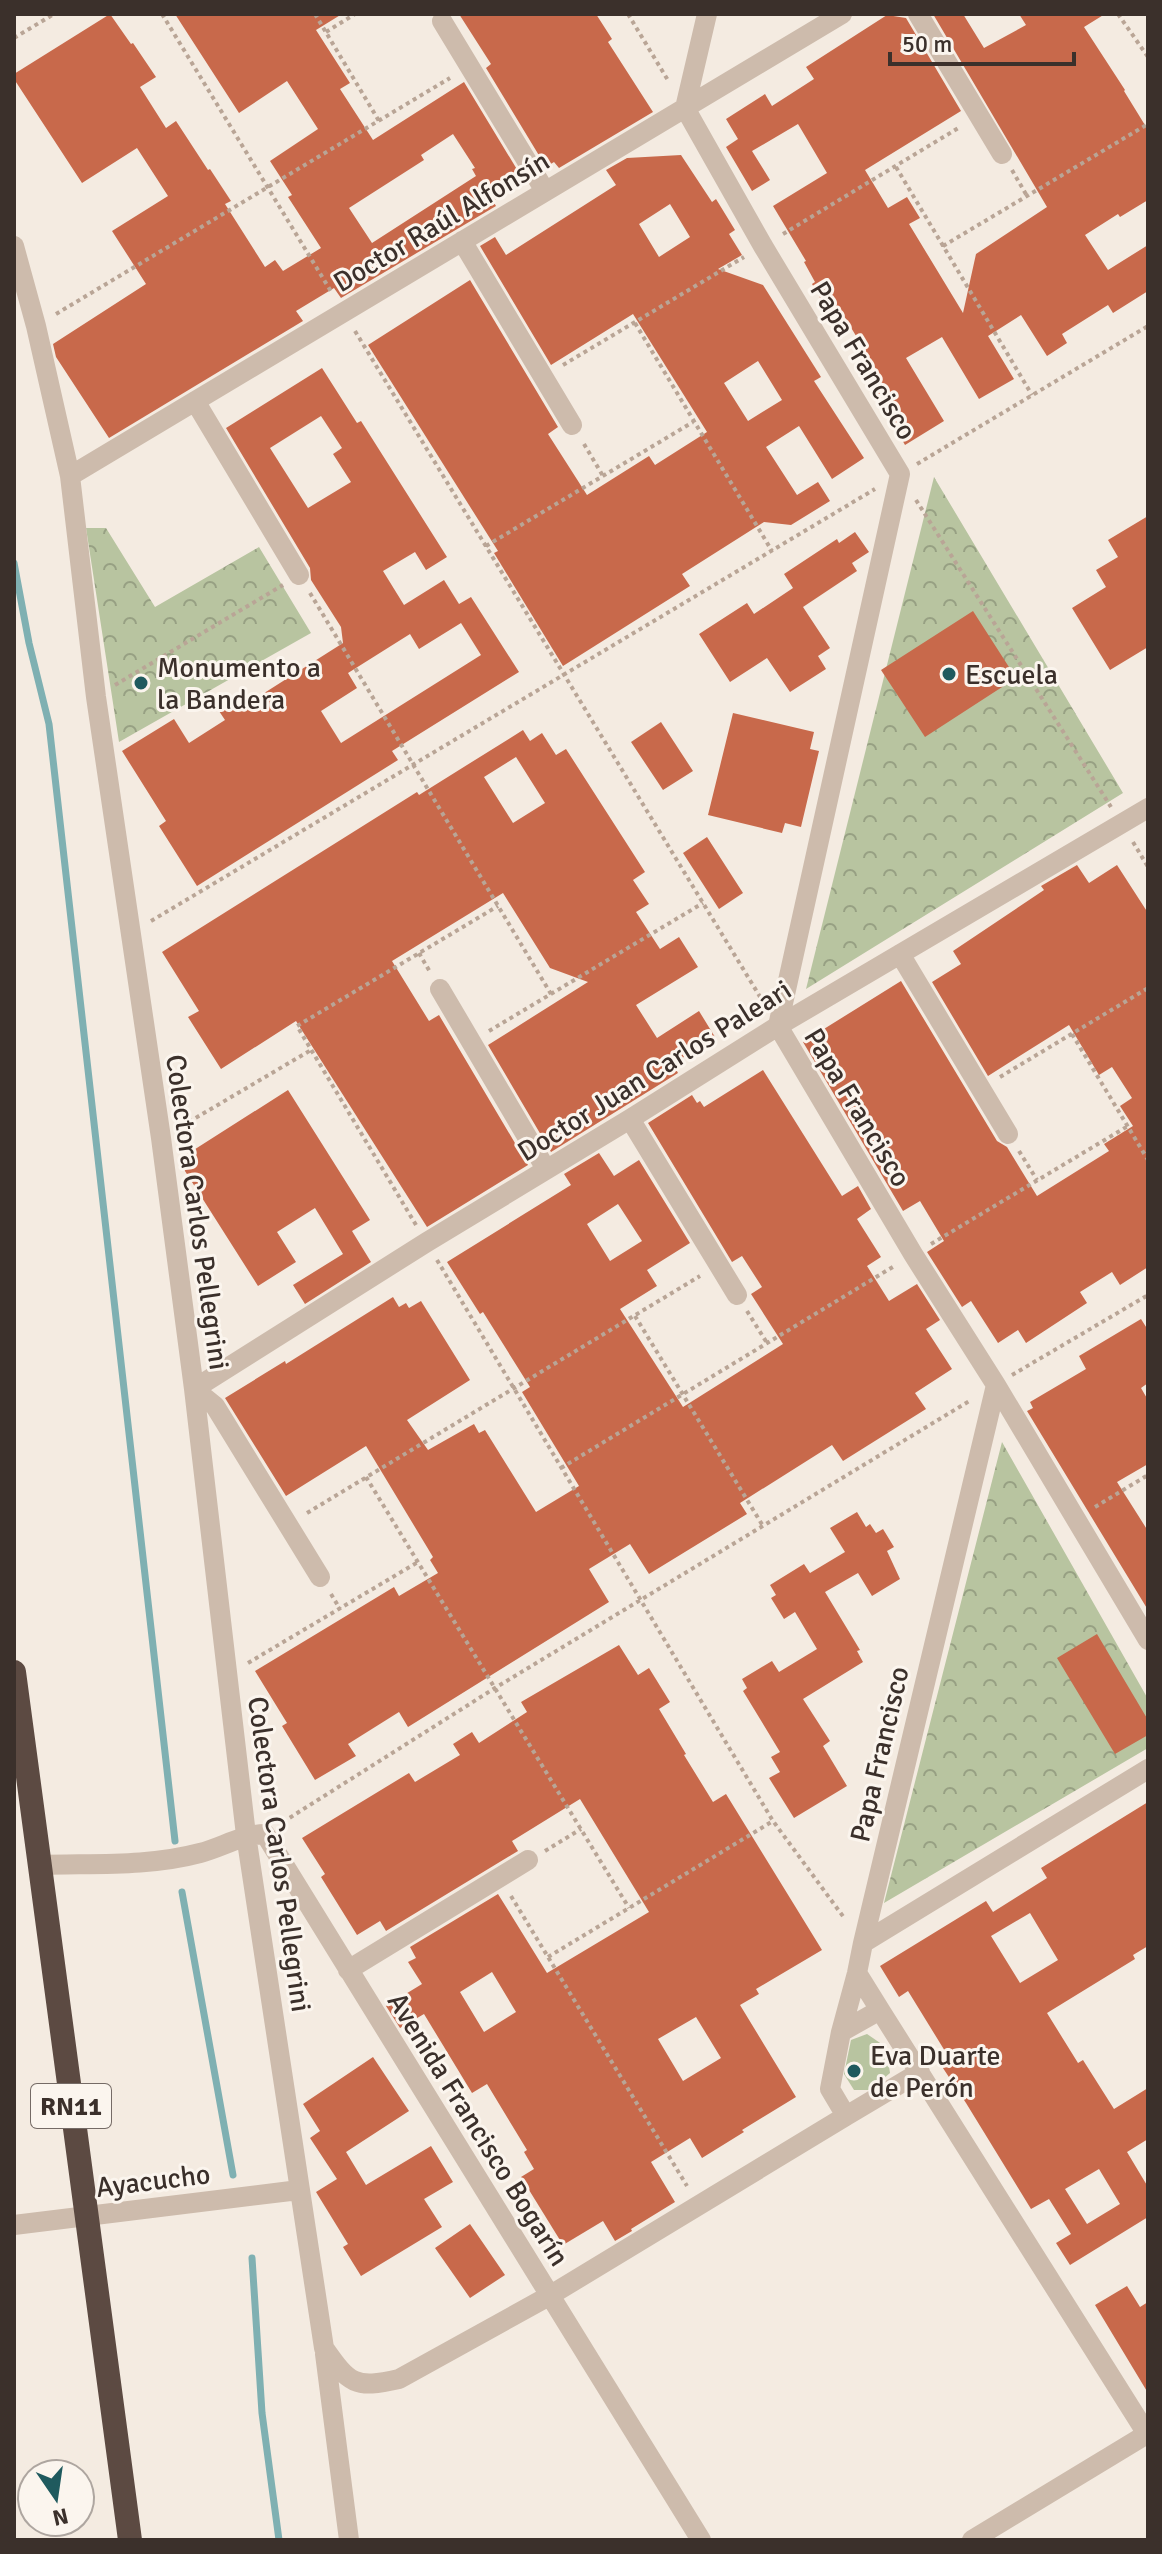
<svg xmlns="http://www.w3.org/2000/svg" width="1162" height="2554" viewBox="0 0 1162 2554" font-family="Signika,sans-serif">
  <defs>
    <pattern id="forest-crowns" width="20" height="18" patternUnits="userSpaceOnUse" patternTransform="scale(2)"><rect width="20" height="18" fill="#b8c4a0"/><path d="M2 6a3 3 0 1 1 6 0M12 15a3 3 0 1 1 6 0" fill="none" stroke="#97a083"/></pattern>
  </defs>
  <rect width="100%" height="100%" fill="#f4ebe1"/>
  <path fill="#b8c4a0" d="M867,2034L886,2047L890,2073L870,2090H854L844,2074L851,2040Z"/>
  <path fill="url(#forest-crowns)" d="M934,477L1123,793L806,989Z
    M86,528H106L155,607L259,547L311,633L119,742Z
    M1002,1442L1148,1699V1748L884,1903Z"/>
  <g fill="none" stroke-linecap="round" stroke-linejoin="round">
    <path stroke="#7fb0b2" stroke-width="7" d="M14,563L29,643L49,724L175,1841
      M182,1892L233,2175
      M252,2258L262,2413L279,2540"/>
  </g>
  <path fill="#c8694b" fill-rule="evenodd" d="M110,14L131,44L133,43L156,77L140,87L166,128L176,121L208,170L210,169L231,201L225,204L265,267L275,260L283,271L321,248L288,197L292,195L270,161L318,129L287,81L239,113L175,14H342L316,30L350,83L340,89L373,140L464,82L524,181L493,201L496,206L341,298L334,288L296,311L303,321L109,438L56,357L53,344L146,284L112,231L168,196L137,148L82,183L14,79V74ZM453,134L475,168L472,169L476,176L372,243L349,208L424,160L421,155Z
    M459,14H596L612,39L608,42L653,112L559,168L554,162L546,167L486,68L491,64Z
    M933,14H963L984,48L1026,25L1019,14H1105L1084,27L1125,90L1124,91L1148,130V200L1120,217L1118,214L1085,235L1108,270L1148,245V291L1113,313L1108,305L1062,334L1067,343L1047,356L1021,315L988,336L1014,379L979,399L942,337L906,358L944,421L905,445L869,380L879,374L841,311L831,317L812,284L815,282L804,262L806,261L773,206L827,173L798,124L752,151L770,180L752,191L726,147L738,139L726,119L765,94L772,106L814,79L806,67L887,15L906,18L961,111L865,170L888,208L907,197L920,218L909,224L963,313L976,254L1047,207Z
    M681,155L712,202L716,199L735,230L729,234L742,255L718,269L763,285L821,377L814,381L864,458L832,479L799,426L766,447L797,495L818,482L830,501L791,525L764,522L682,574L690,586L563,666L494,553L498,551L368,345L470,280L558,427L548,434L587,495L649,456L655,465L707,432L633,314L551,365L480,246L495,237L506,255L616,185L606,170L627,158ZM670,204L690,237L659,257L639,224ZM758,361L782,400L748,421L724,383Z
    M322,368L357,423L361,421L447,557L426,570L415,552L383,571L404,605L444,580L459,604L471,597L519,672L392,751L398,760L197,886L159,826L166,821L122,751L174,719L189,743L225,720L217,708L235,697L242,707L343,643L341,627L311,580L310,568L226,428ZM321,416L342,448L333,454L351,482L308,508L270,448ZM461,623L481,655L341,743L321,711L357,688L348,673L410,634L419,649Z
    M1148,516V647L1110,670L1072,608L1106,587L1096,570L1118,557L1108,540Z
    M855,532L869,552L852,563L857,571L803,607L830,648L818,656L826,669L790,692L767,658L730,682L699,634L747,603L754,614L793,588L784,574L837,539L839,543Z
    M973,611L1016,678L925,737L881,670Z
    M733,713L814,732L810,749L819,751L801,827L785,823L782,833L708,815Z
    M661,722L693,771L663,790L631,742Z
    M523,730L530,741L542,733L556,755L566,749L645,872L633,880L649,904L636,912L660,949L679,937L698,967L636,1005L657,1038L699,1011L715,1037L673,1064L678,1073L551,1152L488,1045L588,982L550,968L503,893L392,961L429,1021L439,1015L528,1165L427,1227L296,1021L221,1069L188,1017L199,1011L162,952L417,792L419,795ZM516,757L545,803L513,823L484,777Z
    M707,837L743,893L719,909L683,853Z
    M1077,865L1089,883L1117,865L1148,913V1267L1120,1285L1112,1272L1080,1292L1087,1303L1026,1343L1018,1330L998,1343L971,1301L962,1307L927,1252L944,1241L920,1201L903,1211L803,1042L901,981L997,1141L1007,1147L1037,1196L1109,1151L1104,1144L1133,1126L1120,1106L1132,1098L1112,1067L1099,1075L1069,1025L988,1076L932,982L961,964L953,951L1044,890L1041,886Z
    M763,1070L842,1196L858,1186L871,1209L857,1219L881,1257L867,1266L889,1301L917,1284L940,1320L926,1329L952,1369L915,1393L926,1409L843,1461L832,1445L740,1503L747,1514L649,1574L630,1544L589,1569L609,1602L408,1727L399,1712L348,1744L356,1756L315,1780L282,1726L287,1723L255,1671L394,1587L399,1596L438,1573L430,1560L433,1557L366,1446L286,1496L225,1398L285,1361L286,1364L393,1297L399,1307L406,1303L409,1308L421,1301L470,1380L407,1420L428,1450L474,1424L479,1433L485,1430L536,1512L579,1486L522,1392L530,1387L483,1312L480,1314L447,1262L571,1185L564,1174L599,1153L614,1176L639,1160L690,1243L647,1270L657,1286L620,1309L683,1407L783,1344L751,1294L762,1287L742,1256L732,1262L648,1123L692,1095L697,1103L700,1101L704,1107ZM618,1204L642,1241L610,1261L587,1224Z
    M288,1090L370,1220L352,1231L371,1262L305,1304L293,1285L343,1254L315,1208L277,1232L296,1262L258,1286L178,1160Z
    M1141,1319L1148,1330V1383L1141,1388L1148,1400V1464L1117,1482L1148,1531V1610L1027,1411L1033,1408L1030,1402L1086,1369L1079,1356Z
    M857,1512L866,1527L870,1524L876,1533L883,1529L894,1547L887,1551L900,1579L872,1596L858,1573L825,1592L860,1650L857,1651L863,1662L803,1699L830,1741L823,1746L847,1786L794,1818L769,1778L780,1772L771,1757L780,1752L743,1691L747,1688L742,1679L772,1661L779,1672L817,1649L795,1612L784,1619L771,1598L776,1595L770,1585L804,1564L810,1573L845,1552L830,1528Z
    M1097,1634L1148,1720V1735L1115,1754L1057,1658Z
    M619,1645L638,1675L649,1668L670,1702L659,1709L686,1754L684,1755L713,1802L726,1794L822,1950L756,1989L759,1994L740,2005L796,2097L742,2130L744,2132L702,2158L690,2138L651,2162L675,2202L631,2229L632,2231L615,2241L603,2221L563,2245L521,2177L534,2169L524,2152L527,2150L487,2084L472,2093L424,2014L400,2028L386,2006L422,1984L408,1962L416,1958L410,1947L498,1894L547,1973L649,1912L580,1799L512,1841L518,1851L386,1931L380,1921L357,1935L321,1877L325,1874L302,1838L409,1773L415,1782L460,1755L453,1744L472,1732L479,1743L527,1712L521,1702ZM492,1972L516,2012L484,2032L460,1992ZM696,2017L721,2058L683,2081L658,2039Z
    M1148,1802V1946L1133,1955L1135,1959L1047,2013L1078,2063L1083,2060L1114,2109L1148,2088V2139L1127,2152L1148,2187V2217L1070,2265L1056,2243L1071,2234L1049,2199L1031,2209L966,2103L939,2062L948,2056L908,1991L899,1997L880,1966L986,1901L993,1912L1047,1878L1041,1868ZM1030,1913L1058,1960L1020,1983L991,1936ZM1099,2169L1120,2204L1087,2224L1065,2189Z
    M373,2057L409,2111L346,2152L366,2185L431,2146L453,2182L424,2199L442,2227L361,2276L343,2247L348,2244L316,2192L337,2179L310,2138L320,2131L303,2104Z
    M470,2224L505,2275L470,2298L435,2248Z
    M1127,2286L1140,2307L1148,2302V2393L1095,2305Z"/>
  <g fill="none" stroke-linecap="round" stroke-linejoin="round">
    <path stroke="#b9a596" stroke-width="4" stroke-dasharray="4 4" stroke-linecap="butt" d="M162,14L332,293
      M315,14L379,121
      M628,14L669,82
      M1118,14L1148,57
      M326,32L355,14
      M14,38L54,14
      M896,167L1032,395
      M1012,170L1027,196
      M783,234L960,127
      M943,246L1148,124
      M56,314L450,78
      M635,323L772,551
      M355,331L762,1000
      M563,365L744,257
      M584,444L603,476
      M917,464L1148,326
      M916,500L1111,807
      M486,546L693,422
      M310,593L551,994
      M115,685L283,585
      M1133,842L1148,867
      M151,921L875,489
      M419,953L430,972
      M489,1031L703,903
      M1072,1034L1148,1160
      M1000,1077L1148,988
      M182,1126L311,1050
      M1019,1151L1037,1180
      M416,1225L297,1026L498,906
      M931,1244L1128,1126
      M437,1260L773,1821L845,1919
      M747,1311L767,1343
      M635,1316L763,1526
      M1012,1375L1148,1295
      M561,1468L896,1265
      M366,1477L629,1908
      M1095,1507L1148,1475
      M307,1513L700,1276
      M331,1594L340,1609
      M248,1663L418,1562
      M283,1822L495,1688L971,1400
      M545,1851L581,1829
      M511,1896L687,2186
      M548,1957L773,1821"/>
    <path stroke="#cdbbac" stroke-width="20" d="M707,14L685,108L763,246L900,474L778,1026L913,1254L996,1385L863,1943L857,1973L841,2032
      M918,14L1002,154
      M442,21L545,191
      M462,241L572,425
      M14,246L36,326L70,476L96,697L161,1138L194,1389L246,1835L324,2348C349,2384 355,2389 399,2379L549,2296L846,2116
      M195,401L299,575
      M70,476L842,14
      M900,954L1008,1134
      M440,989L546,1169
      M630,1119L737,1295
      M996,1385L1148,1640
      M320,1577L215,1406L194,1389L427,1242L630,1119L778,1026L1148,808
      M39,1865C91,1863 148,1867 200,1853C223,1847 240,1835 265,1834L701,2540
      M863,1943L1148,1769
      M348,1970L528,1860
      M857,1973L880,2010
      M920,2072L846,2116L830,2089L841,2032L880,2010L1147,2434L1148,2433
      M14,2225L299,2190
      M325,2354L349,2540
      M972,2540L1147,2434"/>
    <path stroke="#5c4a42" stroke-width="24" d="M14,1672L130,2540"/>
  </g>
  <g fill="#1f5a5e" stroke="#fbf5ee" stroke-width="3">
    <circle cx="949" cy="674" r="8"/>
    <circle cx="141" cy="683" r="8"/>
    <circle cx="854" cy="2071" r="8"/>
  </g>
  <g text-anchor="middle" stroke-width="6" stroke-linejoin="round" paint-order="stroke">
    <rect fill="#fbf5ee" stroke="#756b66" stroke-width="2" x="31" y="2084" width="80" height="44" rx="6"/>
    <g font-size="26" font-weight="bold" fill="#3b302b">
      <text x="71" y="2115">RN11</text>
    </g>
    <g font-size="28" fill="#3b302b" stroke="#fbf5ee">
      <text transform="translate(441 221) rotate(-31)" y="10">Doctor Raúl Alfonsín</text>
      <text transform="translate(864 360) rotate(59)" y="10">Papa Francisco</text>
      <text transform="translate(654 1070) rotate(-32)" y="10">Doctor Juan Carlos Paleari</text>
      <text transform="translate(858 1107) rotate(59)" y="10">Papa Francisco</text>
      <text transform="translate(198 1212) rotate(82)" y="10">Colectora Carlos Pellegrini</text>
      <text transform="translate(879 1754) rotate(-77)" y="10">Papa Francisco</text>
      <text transform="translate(280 1854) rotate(82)" y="10">Colectora Carlos Pellegrini</text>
      <text transform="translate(479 2129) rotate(58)" y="10">Avenida Francisco Bogarín</text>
      <text transform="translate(153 2180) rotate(-7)" y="10">Ayacucho</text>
    </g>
    <g font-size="28" fill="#3b302b" stroke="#fbf5ee" text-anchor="start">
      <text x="157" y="677">Monumento a<tspan x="157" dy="32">la Bandera</tspan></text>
      <text x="965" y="684">Escuela</text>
      <text x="870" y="2065">Eva Duarte<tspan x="870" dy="32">de Perón</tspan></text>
    </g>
  </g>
  <rect width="1162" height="2554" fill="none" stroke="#3b302b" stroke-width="32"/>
  <g transform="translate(56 2498) rotate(167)"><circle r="38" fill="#fbf5ee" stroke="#aea6a0" stroke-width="2"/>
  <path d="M0-6L14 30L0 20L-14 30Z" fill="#1f5a5e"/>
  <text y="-12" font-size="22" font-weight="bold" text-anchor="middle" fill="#3b302b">N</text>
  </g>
  <path d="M890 52v12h184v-12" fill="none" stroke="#3b302b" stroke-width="4"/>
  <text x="902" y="52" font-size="24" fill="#3b302b" stroke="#fbf5ee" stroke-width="6" paint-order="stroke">50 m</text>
</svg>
